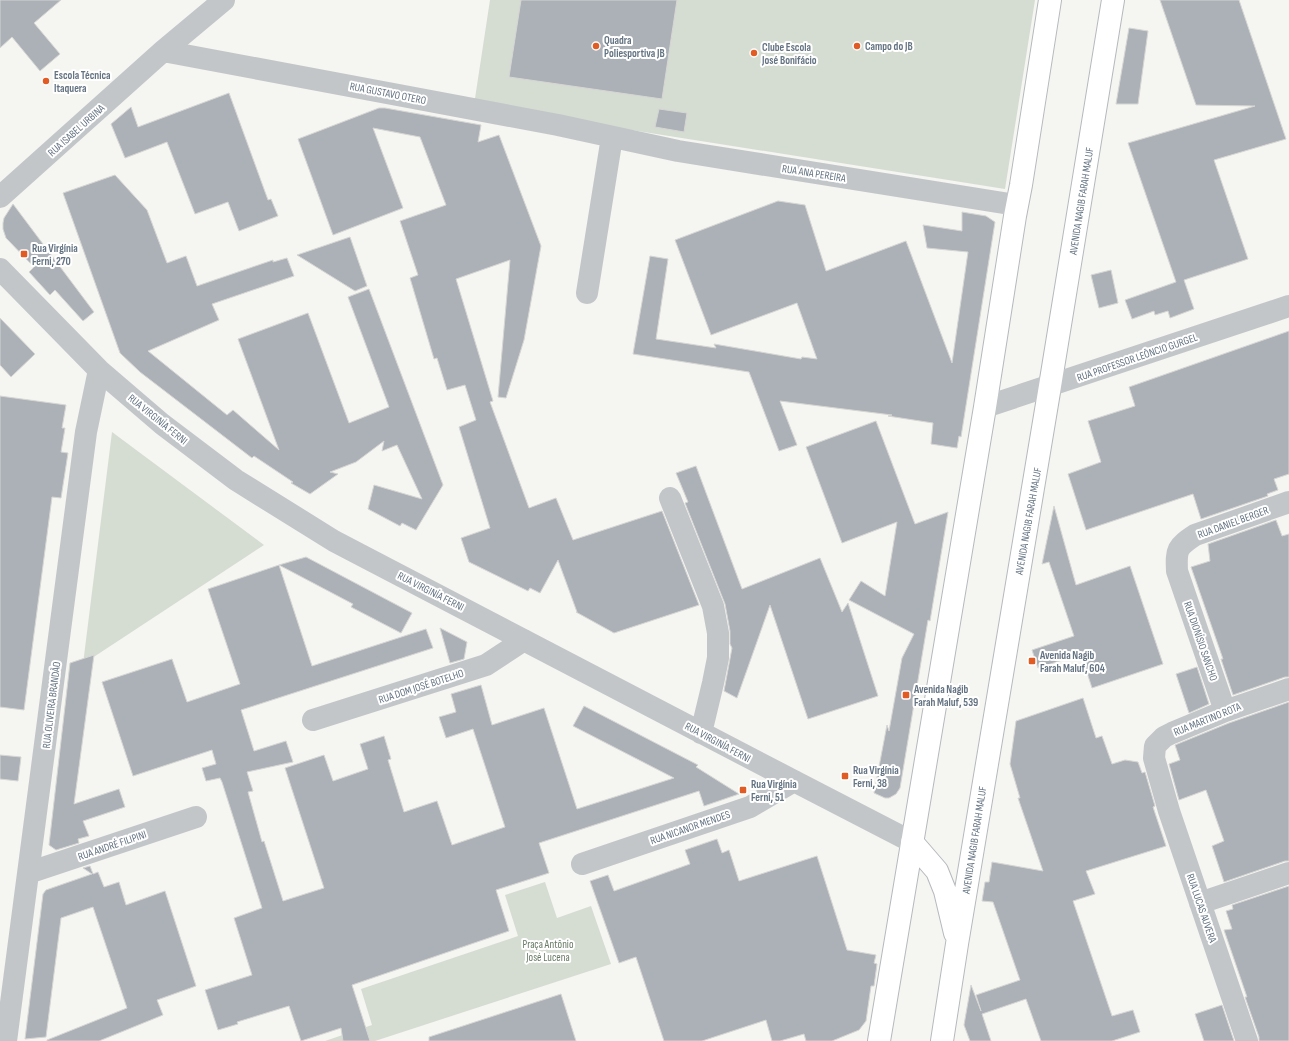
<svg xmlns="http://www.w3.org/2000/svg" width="1289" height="1041" viewBox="0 0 1289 1041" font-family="'Sofia Sans Condensed',sans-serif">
  <rect width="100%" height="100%" fill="#f5f5f1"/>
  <path fill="#d5dcd2" d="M490,0H1035L1005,189L474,105Z
    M112,432L264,545L83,664Z
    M545,882L557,918L591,906L611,964L375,1041H325L372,1025L361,989L518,936L505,895Z"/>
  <path fill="#abb1b7" stroke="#d6d6d4" d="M0,0H61L34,23L60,54L40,71L12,37L0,48Z
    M521,0H677L662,99L509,77Z
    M1160,0H1239L1286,139L1214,160L1248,259L1184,280L1194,309L1170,318L1168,311L1155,315L1154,311L1132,319L1125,300L1176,282L1128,143L1255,106L1196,105Z
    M1129,28L1148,31L1138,104H1116Z
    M229,93L268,200L271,199L278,216L239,231L228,202L195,214L167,142L125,158L111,124L131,107L138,127Z
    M379,108H385L481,125L478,142L499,135L541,246L524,340L506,398L498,397L510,260L456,279L493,401L490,402L529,508L556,498L573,540L662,511L699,605L614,633L576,612H577L558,560L540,593L530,588L528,591L469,562L461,538L490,528L459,427L476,420L465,385L447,390L437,358L434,359L410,278L418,275L400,221L446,205L420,137L373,128L403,208L333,235L298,139Z
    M659,109L687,113L684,132L655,127Z
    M115,175L147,210L167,263L186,256L197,286L273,260V262L287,258L294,276L212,304L219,320L148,351L227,415L233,410L279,450L238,339L308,313L349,423L389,407L348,297L369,289L443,485L416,530L402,523L400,526L368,509L374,485L422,499L397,445L382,451L384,441L356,462L330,472L338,474L310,494L291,483L293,482L254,456L252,458L140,372L120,353L63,193Z
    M778,201L805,205L826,271L906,241L952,363L968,252L927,248L923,225L962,231V212L986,216L995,222L961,437L959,436L957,448L931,444L933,423L888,416L892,415L780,401L797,445L779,451L749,372L633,354L650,256L668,259L656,339L716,348L714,344L801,359L802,357L817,359L797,303L711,335L675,240Z
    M13,204L94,312L83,321L55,290L50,295L29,272L34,267L6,238L3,229V223L4,218Z
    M350,237L367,286L355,291L297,255Z
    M1111,270L1118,303L1099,308L1091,275Z
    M0,318L35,354L11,377L0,365Z
    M1289,331V474L1274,479L1278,490L1267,494L1268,496L1201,519L1193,494L1086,530L1068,474L1101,462L1088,421L1135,406L1129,387Z
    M0,396L66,405L62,428H65L61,452L68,453L61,498L52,497L24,710L0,707Z
    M876,421L915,524L948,512L930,621L928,620L900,788L896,794L889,798H885L874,793L887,725L889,731L902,658L914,634L849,600L861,581L885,596L897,522L842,543L806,447Z
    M696,466L742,589L820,558L842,612L848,603L878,696L808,719L770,605L737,698L724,691L732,648L730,644V631L725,604L685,503L688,502L676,473Z
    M1054,506L1076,585L1130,566L1163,664L1092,688L1081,654L1038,668L1032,650L1074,636L1049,562L1042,564Z
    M1276,520L1282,536L1289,534V677H1285L1233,695L1221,659H1223L1191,567L1210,561L1208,544Z
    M306,557L412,613L401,633L351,607L353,604L279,565Z
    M279,565L312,666L426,629L433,648L241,710L254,751L286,741L293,762L247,772L253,791L248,792L262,842L264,841L283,901L324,888L285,768L324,755L333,781L368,769L360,744L384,736L391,759L388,760L404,812L437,801L452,845L505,827L473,729L446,738L439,717L456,712L451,694L481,685L492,725L544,708L577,809L674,778L573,726L584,706L698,765L696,767L739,794L704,806L699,791L539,843L549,873L496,890L509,931L352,985L370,1041H343L341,1028L301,1041L289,1006L237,1022L238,1024L218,1030L205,990L252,975L234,918L262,908L222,782L220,778L206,781L202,768L216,764L212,750L133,776L102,682L172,659L187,702L240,684L208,589Z
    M440,628L467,642L464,659L450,663Z
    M94,655L74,804L119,789L125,807L83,821L89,836L78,839L79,843L56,850L49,845L70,663Z
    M1197,667L1209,704L1189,713L1176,674Z
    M1083,698L1096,738L1102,736L1112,764L1125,760L1138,762L1142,773L1145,772L1155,806L1153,807L1166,846L1086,871L1095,894L1073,901L1112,1016L1133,1010L1140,1032L1112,1041H1041L1026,999L982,1014L991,1041H970L964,1025L971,985L981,1011L976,995L1020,980L993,902L982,901L985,882H989L992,862L1043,871L1018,798H1020L1010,764L1016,721Z
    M1289,702V861H1285L1224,882L1212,846L1224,841L1206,790L1179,800L1169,764L1180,760L1175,745L1229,723Z
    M0,755L21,757L18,781L0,779Z
    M717,839L722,853L729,850L739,881L817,856L847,950L876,955L874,963L877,964L874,986H871L866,1021L859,1030L832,1041H806L804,1034L780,1041H772L766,1020L702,1041H664L636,957L619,963L590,881L608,875L614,891L690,864L685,850Z
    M90,866L93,874L98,872L104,887L119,882L126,905L165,891L196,986L157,1000L163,1015L99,1041H47V1040L127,1008L93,907L61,918L46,1037L25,1039L43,894L46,890L92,874L83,868Z
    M1289,886V1041H1259V1037L1245,997H1247L1224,930L1232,929L1226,911L1233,909L1232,905Z
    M561,994L576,1041H429V1037Z
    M1222,1005L1234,1041H1204L1195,1014Z"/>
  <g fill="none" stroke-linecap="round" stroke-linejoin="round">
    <defs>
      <path id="major" d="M912,842L937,871L945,891L955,933
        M879,1041L985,407L1015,216L1021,185L1050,0
        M942,1041L957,944L1050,386L1113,0"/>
    </defs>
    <use href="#major" stroke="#b5b9bd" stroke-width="24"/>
    <path stroke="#c2c6c9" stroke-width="22" d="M163,51L558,125L678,151L1016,205
      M0,197L163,51L224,0
      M0,269L99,370L162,424L236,480L334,541L794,781L912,842
      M587,293L612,137
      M985,407L1289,306
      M670,498L713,606L718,633V658L713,683L701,733
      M1225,711L1177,571C1176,549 1177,547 1195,535L1289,502
      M313,720L486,665L524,640
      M582,864L750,807L794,781
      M28,873L196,817
      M1200,903L1289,873
      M6,1041L86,432L99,370
      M1247,1041L1169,811L1154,758L1155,746L1164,737L1172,733L1225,711L1289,689"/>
    <use href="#major" stroke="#fff" stroke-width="22"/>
  </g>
  <g fill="#e15c25" stroke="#fff" stroke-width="1.5">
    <circle cx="596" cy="46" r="4"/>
    <circle cx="857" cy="46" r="4"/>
    <circle cx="754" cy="53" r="4"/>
    <circle cx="46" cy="81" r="4"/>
    <rect x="20" y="250" width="8" height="8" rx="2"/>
    <rect x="1028" y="657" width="8" height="8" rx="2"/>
    <rect x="902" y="691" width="8" height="8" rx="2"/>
    <rect x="841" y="772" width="8" height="8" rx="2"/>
    <rect x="739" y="786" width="8" height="8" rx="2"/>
  </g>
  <g text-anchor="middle" stroke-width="4" stroke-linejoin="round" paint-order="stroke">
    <g font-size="11" font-weight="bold" fill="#647382" stroke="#fff" text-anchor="start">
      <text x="604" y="44">Quadra<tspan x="604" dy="13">Poliesportiva JB</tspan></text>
      <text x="865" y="50">Campo do JB</text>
      <text x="762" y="51">Clube Escola<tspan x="762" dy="13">José Bonifácio</tspan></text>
      <text x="54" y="79">Escola Técnica<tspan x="54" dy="13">Itaquera</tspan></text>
      <text x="32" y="252">Rua Virgínia<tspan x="32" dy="13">Ferni, 270</tspan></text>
      <text x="1040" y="659">Avenida Nagib<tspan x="1040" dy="13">Farah Maluf, 604</tspan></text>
      <text x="914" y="693">Avenida Nagib<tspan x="914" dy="13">Farah Maluf, 539</tspan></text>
      <text x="853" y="774">Rua Virgínia<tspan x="853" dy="13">Ferni, 38</tspan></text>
      <text x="751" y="788">Rua Virgínia<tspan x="751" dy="13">Ferni, 51</tspan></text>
    </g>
    <g font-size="11" fill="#647382" stroke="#fff">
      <text transform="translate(388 93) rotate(11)" y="4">RUA GUSTAVO OTERO</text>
      <text transform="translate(76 130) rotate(-42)" y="4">RUA ISABEL URBINA</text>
      <text transform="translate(814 173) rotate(9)" y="4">RUA ANA PEREIRA</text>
      <text transform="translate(1081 201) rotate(-81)" y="4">AVENIDA NAGIB FARAH MALUF</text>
      <text transform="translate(1137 357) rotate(-19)" y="4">RUA PROFESSOR LEÔNCIO GURGEL</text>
      <text transform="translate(158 419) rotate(39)" y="4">RUA VIRGINÍA FERNI</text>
      <text transform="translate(1028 521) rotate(-80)" y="4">AVENIDA NAGIB FARAH MALUF</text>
      <text transform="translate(1233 522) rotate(-20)" y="4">RUA DANIEL BERGER</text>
      <text transform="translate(431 591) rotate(27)" y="4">RUA VIRGINÍA FERNI</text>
      <text transform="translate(1201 641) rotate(71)" y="4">RUA DIONÍSIO SANCHO</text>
      <text transform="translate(421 686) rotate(-18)" y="4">RUA DOM JOSÉ BOTELHO</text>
      <text transform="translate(51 705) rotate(-83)" y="4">RUA OLIVEIRA BRANDÃO</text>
      <text transform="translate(1207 719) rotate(-22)" y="4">RUA MARTINO ROTA</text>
      <text transform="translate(718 742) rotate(28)" y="4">RUA VIRGINÍA FERNI</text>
      <text transform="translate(690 827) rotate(-19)" y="4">RUA NICANOR MENDES</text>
      <text transform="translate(974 840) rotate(-81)" y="4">AVENIDA NAGIB FARAH MALUF</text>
      <text transform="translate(112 845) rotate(-19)" y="4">RUA ANDRÉ FILIPINI</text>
      <text transform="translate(1202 908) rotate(71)" y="4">RUA LUCAS AUVERA</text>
    </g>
    <g font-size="11" fill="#667963" stroke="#fff">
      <text x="548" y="948">Praça Antônio<tspan x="548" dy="13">José Lucena</tspan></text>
    </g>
  </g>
</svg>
